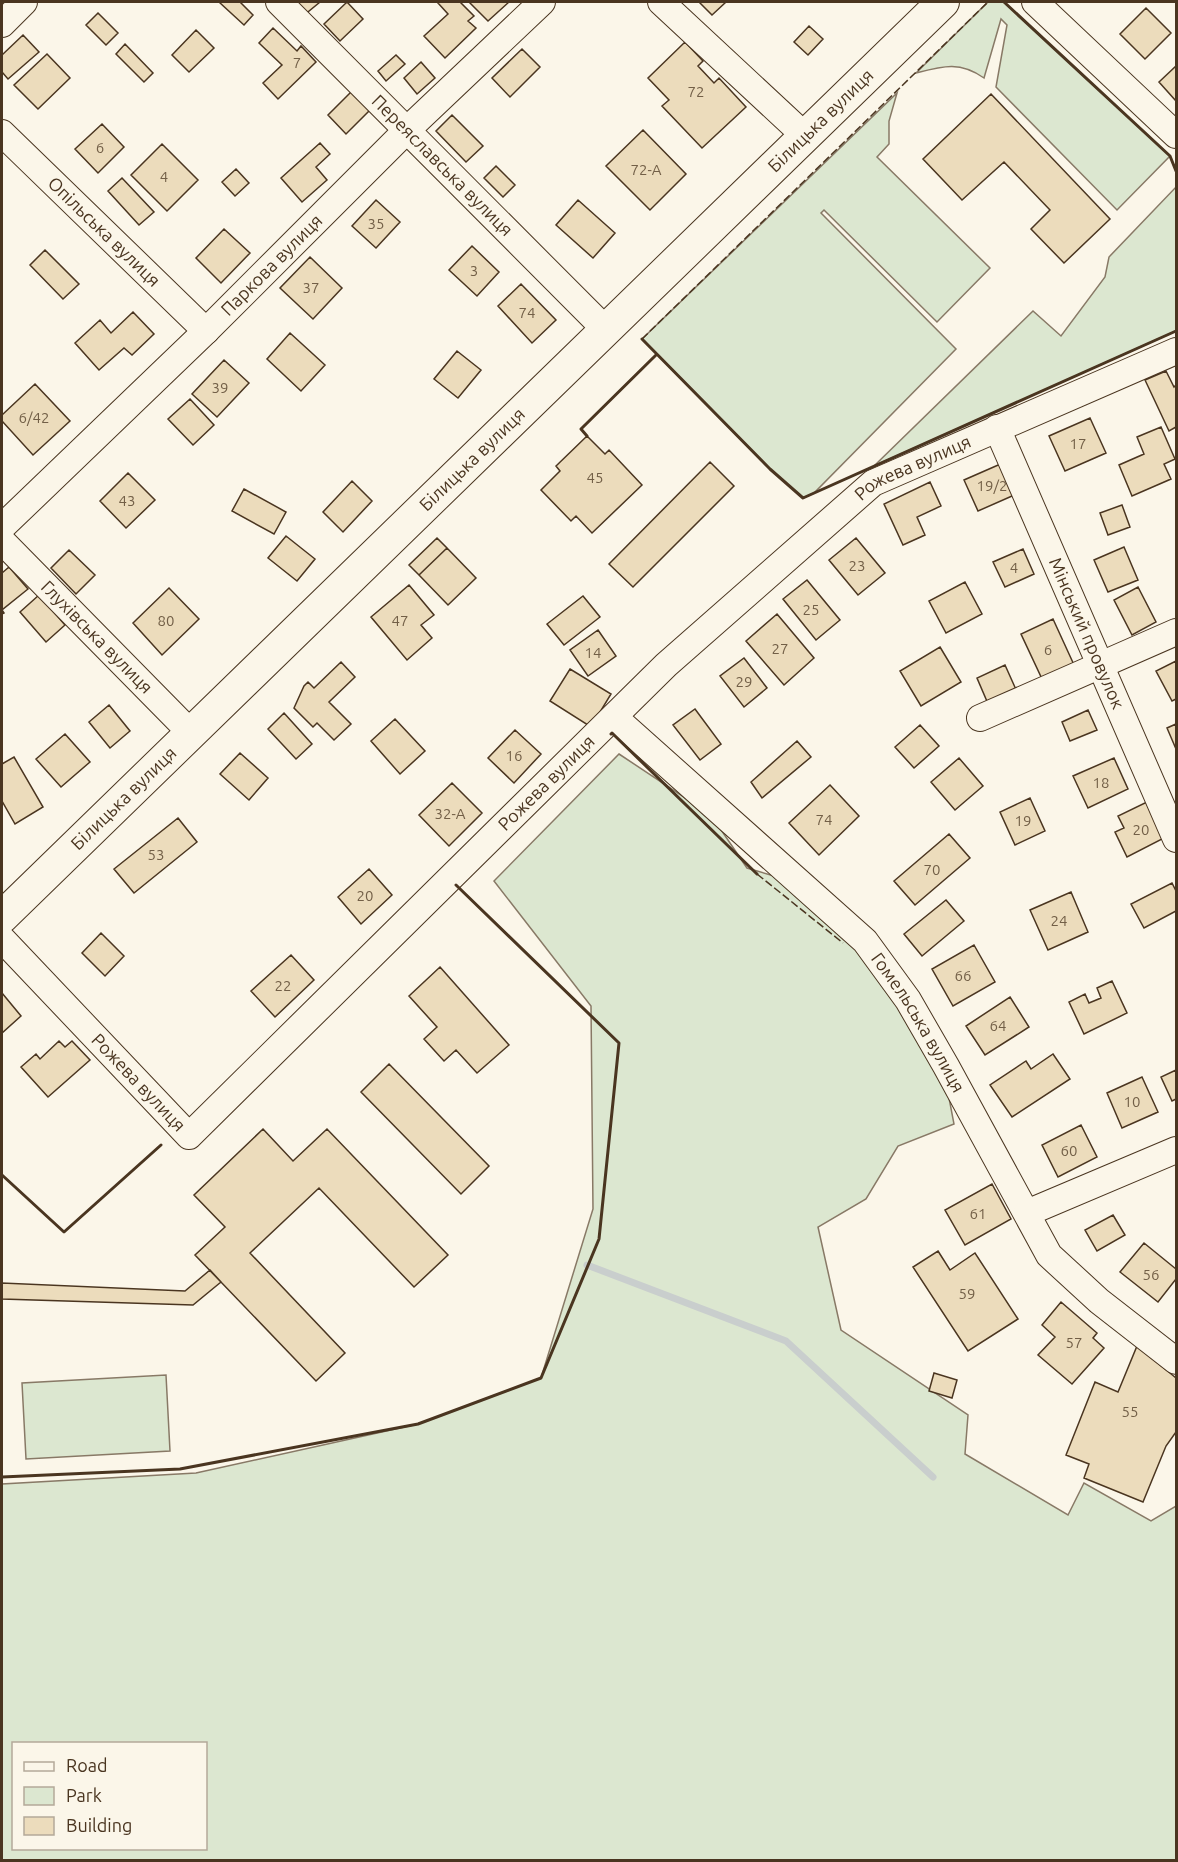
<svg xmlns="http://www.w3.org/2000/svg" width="1178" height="1862" viewBox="0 0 1178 1862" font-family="Ubuntu,sans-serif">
  <rect width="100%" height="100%" fill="#fbf6e9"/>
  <path fill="#dce7d0" stroke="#887966" stroke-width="1.5" fill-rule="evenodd" d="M988,2H1004L1170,156L1117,210L996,87L1007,25L1001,19L984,78C960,61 943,66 916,73Z
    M897,93L889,121V144L877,157L990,268L937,322L824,210L821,213L956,349L814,493L803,498L770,469L642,339Z
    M1176,187V331L874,466L1033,311L1061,336L1105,277L1109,257Z
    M619,754L711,815L747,868L791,881L860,947L945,1077L954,1124L898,1146L866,1199L818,1227L841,1330L968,1415L965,1454L1068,1515L1084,1483L1151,1521L1176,1506V1860H2V1484L196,1473L418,1424L541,1378L593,1209L591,1006L494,881ZM14,1744H206V1848H14Z
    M166,1375L170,1451L26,1459L22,1383Z"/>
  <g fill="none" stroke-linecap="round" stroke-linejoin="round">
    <path stroke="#c9cecd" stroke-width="7" d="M587,1265L786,1341L933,1477"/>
  </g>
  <path fill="#ecdcbc" stroke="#4a3520" stroke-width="1.5" d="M219,2H240L253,15L244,25Z
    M291,2H320L303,16Z
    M347,2L363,19L340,41L324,24Z
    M439,2H460L474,16L468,21L476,28L445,58L424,36L448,14L438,3Z
    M469,2H509L488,21Z
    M699,2H726L712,15Z
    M1146,8L1171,33L1145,59L1120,34Z
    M98,13L118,33L106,45L86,25Z
    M809,26L823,39L808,55L794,42Z
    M273,28L297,51L301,46L316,62L278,99L263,83L282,65L259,43Z
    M196,30L214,48L189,72L172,55Z
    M23,35L39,52L8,79L2,72V55Z
    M685,42L703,61L698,66L714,83L719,78L746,107L702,148L662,106L669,100L648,78Z
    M125,44L153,73L144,82L116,54Z
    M522,49L540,67L510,97L492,78Z
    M47,54L70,78L38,109L14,85Z
    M396,55L405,64L386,81L378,71Z
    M421,62L435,78L417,94L404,78Z
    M1176,66V101L1159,82Z
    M352,91L371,109L346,134L328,115Z
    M991,94L1110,219L1064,263L1031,229L1050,210L1004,162L962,200L923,159Z
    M452,115L483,146L466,162L436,131Z
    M102,124L124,147L98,173L75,149Z
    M643,130L686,174L650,210L606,166Z
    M320,143L330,154L316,167L327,180L302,202L281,178Z
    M162,144L198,180L167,211L131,175Z
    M496,166L515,185L503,197L484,178Z
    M236,169L249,183L235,196L222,182Z
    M122,178L154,212L139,225L108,191Z
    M376,200L400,222L376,248L352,226Z
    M578,200L615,233L593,258L556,225Z
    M224,229L250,253L221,283L196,258Z
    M472,246L499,272L477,296L449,270Z
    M45,250L79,284L63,299L30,265Z
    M310,257L342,288L313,319L280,288Z
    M521,284L556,320L532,343L498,306Z
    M133,312L154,334L132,355L124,348L99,370L75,343L100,320L111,333Z
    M290,333L325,365L301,391L267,359Z
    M457,351L481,370L458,398L434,379Z
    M224,360L249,383L217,417L192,394Z
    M1166,371L1174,387L1176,385V427L1169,431L1145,380Z
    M35,384L70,421L33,455L2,421V415Z
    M190,399L214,425L193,445L168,419Z
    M1090,418L1106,453L1065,471L1049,436Z
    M1161,427L1175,459L1164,464L1171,479L1132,496L1119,465L1144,454L1137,437Z
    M587,436L605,454L609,450L642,485L592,533L576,516L571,521L541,490L560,471L556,466Z
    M710,462L734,486L633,587L609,564Z
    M1005,462L1019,493L978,511L964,480Z
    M128,473L155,500L126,528L100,501Z
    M352,481L372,501L343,532L323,512Z
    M930,482L941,506L917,517L925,535L903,545L884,504Z
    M244,489L286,512L274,534L232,511Z
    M1122,505L1130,527L1108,535L1100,513Z
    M286,536L315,559L297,581L268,558Z
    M437,538L447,548L419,575L409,565Z
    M856,538L885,573L858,595L829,560Z
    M1124,547L1138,580L1108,592L1094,560Z
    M447,548L476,578L448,605L419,575Z
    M1023,549L1034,574L1005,587L993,562Z
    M69,550L95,575L76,594L51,568Z
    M9,567L28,589L2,610L4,613L2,614V573Z
    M807,580L840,620L816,640L783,599Z
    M965,582L982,614L946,633L929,601Z
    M409,585L434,615L421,625L432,638L407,660L371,617Z
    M1138,587L1156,622L1132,635L1114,600Z
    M169,588L199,619L162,655L133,623Z
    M39,595L65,625L46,642L20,612Z
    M583,596L600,617L564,645L547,624Z
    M777,614L814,658L784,685L746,641Z
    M1053,619L1075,667L1043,681L1021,634Z
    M598,630L616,656L588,676L570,650Z
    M940,647L961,682L921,706L900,671Z
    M744,658L767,688L744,707L720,676Z
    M1176,661V699L1172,701L1156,671Z
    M341,662L355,677L329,702L351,724L334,740L317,723L313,727L294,708L304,686L308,682L314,688Z
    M1005,665L1018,694L989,706L977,678Z
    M570,669L611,694L591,727L550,701Z
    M109,705L130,731L110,748L89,722Z
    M695,709L721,744L700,760L673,725Z
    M1088,710L1097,730L1070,741L1062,722Z
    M284,713L312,744L296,759L268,729Z
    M395,719L425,751L400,774L371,741Z
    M1176,724V749L1167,728Z
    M920,725L939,746L914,768L895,747Z
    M515,730L541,754L514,783L488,758Z
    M65,734L90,762L61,787L36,759Z
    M797,741L811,757L762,798L751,782Z
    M240,753L268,778L249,800L220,774Z
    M14,757L43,807L15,824L2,801V764Z
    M959,758L983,786L955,810L931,782Z
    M1114,758L1128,789L1088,808L1073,776Z
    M452,783L482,813L449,846L419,815Z
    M830,785L859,816L819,855L789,823Z
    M1030,798L1045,831L1015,845L1000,812Z
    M1149,801L1166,837L1127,857L1115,832L1124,828L1118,816Z
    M178,818L197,842L134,893L114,869Z
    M949,834L970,858L915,905L894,881Z
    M369,869L392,895L361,924L338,897Z
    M1172,883L1176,891V911L1144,928L1131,904Z
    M1071,892L1088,932L1048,950L1030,910Z
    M946,900L964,921L922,956L904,934Z
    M101,933L124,956L105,976L82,953Z
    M974,945L995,982L953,1006L932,969Z
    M291,955L314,980L275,1017L251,991Z
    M440,967L509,1045L477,1073L456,1050L444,1061L424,1039L437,1027L409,996Z
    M1112,981L1127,1013L1084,1034L1069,1002L1085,994L1089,1003L1101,998L1097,988Z
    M2,993L21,1016L2,1033Z
    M1010,997L1029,1027L985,1055L966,1026Z
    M59,1041L65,1047L72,1041L90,1060L48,1097L21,1067L36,1054L40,1059Z
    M1053,1054L1070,1079L1012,1117L990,1085L1026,1061L1031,1069Z
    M389,1064L489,1166L461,1194L361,1092Z
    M1176,1070V1099L1172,1101L1161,1077Z
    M1142,1077L1158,1112L1122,1128L1107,1093Z
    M1081,1125L1097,1157L1058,1177L1042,1145Z
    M263,1129L293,1161L327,1129L448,1255L414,1287L319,1188L250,1253L345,1353L316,1381L195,1255L225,1227L194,1195Z
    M992,1184L1011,1219L965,1245L945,1210Z
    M1113,1215L1125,1235L1097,1251L1085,1230Z
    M1144,1243L1176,1269V1279L1158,1302L1120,1272Z
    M938,1251L950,1270L975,1253L1018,1319L968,1351L913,1267Z
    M210,1270L221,1282L193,1305L2,1299V1283L185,1291Z
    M1061,1302L1097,1333L1093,1338L1104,1348L1072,1384L1038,1355L1055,1337L1042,1325Z
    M1137,1346L1176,1378V1432L1166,1446L1143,1502L1084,1478L1089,1464L1066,1455L1095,1382L1118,1392Z
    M934,1373L957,1380L952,1398L929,1391Z"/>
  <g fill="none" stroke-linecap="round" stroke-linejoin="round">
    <defs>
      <g id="minor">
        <path id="s1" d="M279,2L605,329"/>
        <path d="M661,2L804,135"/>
        <path d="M1035,2L1176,135"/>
        <path d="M2,24L24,2"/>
        <path id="s2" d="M2,133L206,331"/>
        <path id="s3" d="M997,428L1176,839"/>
        <path id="s4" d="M2,527L206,331L407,130L542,2"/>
        <path id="s5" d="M2,541L192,734"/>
        <path id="s6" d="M614,717L865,941L908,1000L946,1066L1049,1255L1099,1301L1176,1361"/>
        <path d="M980,718L1176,632"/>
        <path id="s7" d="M2,939L189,1136L666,665L873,483L1176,351"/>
        <path d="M1027,1213L1176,1150"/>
      </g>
      <g id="major">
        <path id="s8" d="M2,917L943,2"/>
      </g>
    </defs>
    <use href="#minor" stroke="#4a3520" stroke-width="28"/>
    <use href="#major" stroke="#4a3520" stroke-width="34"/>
    <use href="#minor" stroke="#fbf6e9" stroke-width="26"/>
    <use href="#major" stroke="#fbf6e9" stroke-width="32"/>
    <path stroke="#4a3520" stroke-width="1.5" stroke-dasharray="8 3" stroke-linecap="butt" d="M642,339L988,2
      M757,874L843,943"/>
    <path stroke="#4a3520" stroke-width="3" d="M1004,2L1170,156L1176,171
      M642,339L770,469L803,498L1176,331
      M587,436L581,429L656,355
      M611,734L612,733L757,874
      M2,1175L64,1232L161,1145
      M2,1477L180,1469L418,1424L541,1378L599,1239L619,1043L456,885"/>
  </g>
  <g text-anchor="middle" stroke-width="4.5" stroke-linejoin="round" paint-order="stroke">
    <g font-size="15" fill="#725f47">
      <text x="297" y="68">7</text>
      <text x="696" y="97">72</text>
      <text x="100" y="153">6</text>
      <text x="646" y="175">72-А</text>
      <text x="164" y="182">4</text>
      <text x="376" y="229">35</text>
      <text x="474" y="276">3</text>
      <text x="311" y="293">37</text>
      <text x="527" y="318">74</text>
      <text x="220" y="393">39</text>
      <text x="34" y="423">6/42</text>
      <text x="1078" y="449">17</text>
      <text x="595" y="483">45</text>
      <text x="992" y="491">19/2</text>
      <text x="127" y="506">43</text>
      <text x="857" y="571">23</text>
      <text x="1014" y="573">4</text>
      <text x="811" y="615">25</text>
      <text x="166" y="626">80</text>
      <text x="400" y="626">47</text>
      <text x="780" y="654">27</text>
      <text x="1048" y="655">6</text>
      <text x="593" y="658">14</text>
      <text x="744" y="687">29</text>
      <text x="514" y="761">16</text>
      <text x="1101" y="788">18</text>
      <text x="450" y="819">32-А</text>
      <text x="824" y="825">74</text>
      <text x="1023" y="826">19</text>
      <text x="1141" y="835">20</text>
      <text x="156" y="860">53</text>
      <text x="932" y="875">70</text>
      <text x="365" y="901">20</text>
      <text x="1059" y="926">24</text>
      <text x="963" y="981">66</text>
      <text x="283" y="991">22</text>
      <text x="998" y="1031">64</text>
      <text x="1132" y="1107">10</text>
      <text x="1069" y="1156">60</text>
      <text x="978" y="1219">61</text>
      <text x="1151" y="1280">56</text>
      <text x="967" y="1299">59</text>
      <text x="1074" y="1348">57</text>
      <text x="1130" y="1417">55</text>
    </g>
    <g font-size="18" fill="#4a3520" stroke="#fbf6e9">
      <text dy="6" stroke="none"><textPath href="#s8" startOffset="1142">Білицька вулиця</textPath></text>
      <text dy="6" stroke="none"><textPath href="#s1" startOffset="231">Переяславська вулиця</textPath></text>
      <text dy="6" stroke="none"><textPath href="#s2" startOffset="142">Опільська вулиця</textPath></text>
      <text dy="6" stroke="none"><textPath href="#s4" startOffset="376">Паркова вулиця</textPath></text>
      <text dy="6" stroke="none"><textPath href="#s8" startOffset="656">Білицька вулиця</textPath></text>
      <text dy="6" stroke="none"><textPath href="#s7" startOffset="1260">Рожева вулиця</textPath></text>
      <text dy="6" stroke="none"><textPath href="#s3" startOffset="224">Мінський провулок</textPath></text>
      <text dy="6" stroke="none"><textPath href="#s5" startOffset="135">Глухівська вулиця</textPath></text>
      <text dy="6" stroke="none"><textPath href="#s7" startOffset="774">Рожева вулиця</textPath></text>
      <text dy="6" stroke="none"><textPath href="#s8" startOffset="170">Білицька вулиця</textPath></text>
      <text dy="6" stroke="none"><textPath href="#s6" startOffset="434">Гомельська вулиця</textPath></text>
      <text dy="6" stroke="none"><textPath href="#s7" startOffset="198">Рожева вулиця</textPath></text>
    </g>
  </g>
  <rect width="1178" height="1862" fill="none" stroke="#4a3520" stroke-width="6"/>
  <rect x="12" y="1742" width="195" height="108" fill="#fbf6e9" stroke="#b4a999" stroke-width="1.5"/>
  <rect x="24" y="1762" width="30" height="9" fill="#fbf6e9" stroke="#b4a999" stroke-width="1.5"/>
  <text x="66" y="1772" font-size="18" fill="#4a3520">Road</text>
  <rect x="24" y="1787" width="30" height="18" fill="#dce7d0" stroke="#b4a999" stroke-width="1.5"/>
  <text x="66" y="1802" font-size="18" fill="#4a3520">Park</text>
  <rect x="24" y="1817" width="30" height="18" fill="#ecdcbc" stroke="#b4a999" stroke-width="1.5"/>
  <text x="66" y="1832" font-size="18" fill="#4a3520">Building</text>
</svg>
